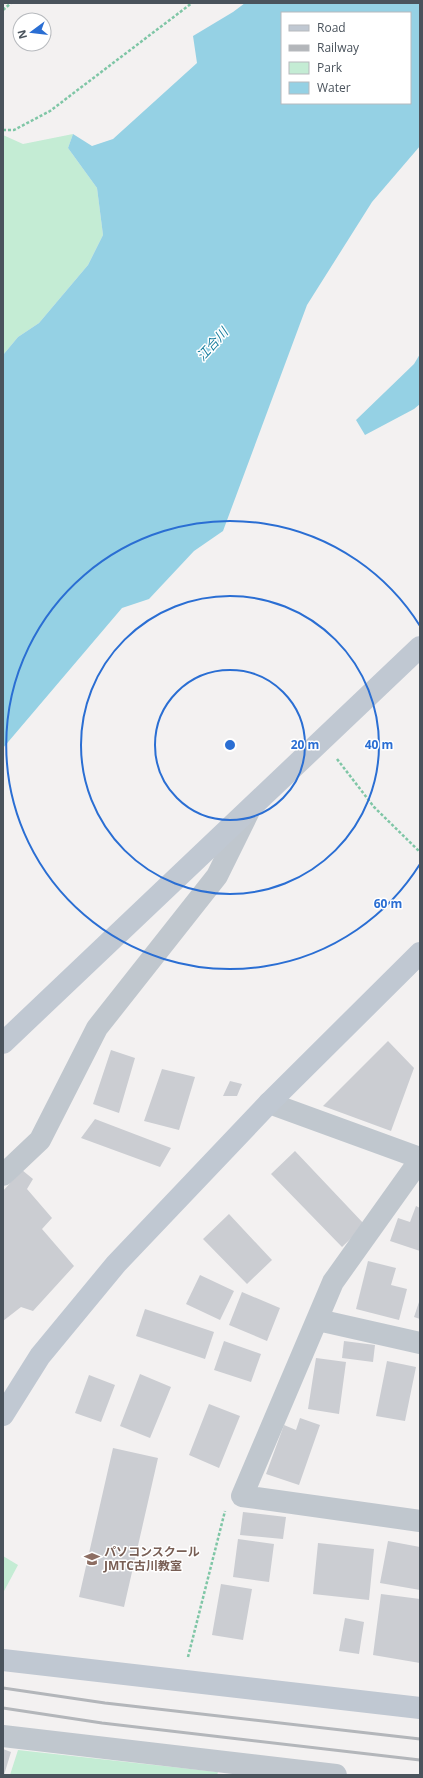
<svg xmlns="http://www.w3.org/2000/svg" width="423" height="1778" viewBox="0 0 423 1778" font-family="'Open Sans','Noto Sans JP',sans-serif">
  <rect width="100%" height="100%" fill="#f3f1f1"/>
  <path fill="#c4ecd4" d="M73,134L68,148L97,188L103,235L88,265L39,323L18,337L3,355V135L23,144Z
    M3,1556L18,1565L3,1593Z
    M18,1750L218,1772L217,1775H10Z"/>
  <path fill="#95d1e4" fill-rule="evenodd" d="M245,3H420V146L372,202L307,305L223,531L194,551L149,599L122,608L3,748V355L18,337L39,323L88,265L103,235L97,188L68,148L73,134L92,146L113,139L197,63L193,36L233,12ZM282,13H410V103H282Z
    M420,354V404L414,409L365,435L356,420L414,364Z"/>
  <path fill="#cbcdd2" d="M388,1041L414,1068L391,1131L323,1106Z
    M111,1050L135,1058L119,1113L93,1104Z
    M162,1069L195,1077L179,1130L144,1121Z
    M230,1081L242,1084L237,1096H223Z
    M95,1119L171,1148L160,1167L81,1138Z
    M295,1151L365,1225L342,1247L271,1174Z
    M22,1170L33,1179L27,1189L52,1218L42,1229L74,1266L33,1311L21,1307L3,1321V1191Z
    M416,1206L420,1208V1251L390,1241L398,1218L410,1222Z
    M229,1214L272,1260L247,1284L203,1239Z
    M368,1261L396,1268L391,1285L407,1289L399,1320L356,1309Z
    M200,1275L234,1291L220,1320L186,1304Z
    M242,1292L280,1308L267,1341L229,1325Z
    M420,1299V1319L414,1317Z
    M145,1309L214,1332L205,1359L136,1336Z
    M224,1341L261,1354L251,1382L214,1370Z
    M344,1341L375,1345L373,1362L342,1358Z
    M316,1358L346,1362L339,1414L308,1409Z
    M387,1361L416,1367L405,1421L376,1416Z
    M140,1374L171,1387L150,1438L120,1426Z
    M89,1375L115,1385L101,1422L75,1413Z
    M209,1404L240,1416L219,1468L189,1455Z
    M300,1418L320,1425L299,1485L266,1474L284,1425L296,1430Z
    M113,1448L158,1458L124,1607L79,1597Z
    M243,1512L286,1517L283,1539L240,1535Z
    M238,1539L274,1544L269,1582L233,1577Z
    M388,1541L420,1547V1590L380,1583Z
    M318,1543L374,1549L369,1600L313,1594Z
    M221,1584L252,1589L243,1640L212,1635Z
    M381,1594L420,1599V1663L373,1655Z
    M345,1618L364,1622L359,1654L339,1651Z
    M3,1749L11,1752L4,1775H3Z"/>
  <g fill="none" stroke-linecap="round" stroke-linejoin="round">
    <path stroke="#7fc6a6" stroke-width="2.5" stroke-dasharray="3 2" stroke-linecap="butt" d="M3,10L11,3
      M3,130H14L50,111L192,3
      M337,759L374,807L420,852
      M188,1657L225,1511"/>
    <path stroke="#c0c7ce" stroke-width="22" d="M269,1103L420,1158
      M420,1160L333,1282L242,1496L420,1521
      M3,1175L40,1140L97,1028L217,876L249,811
      M318,1320L420,1343
      M3,1736L336,1775"/>
    <path stroke="#c0c8d2" stroke-width="22" d="M3,1043L420,647
      M3,1415L40,1356L116,1264L269,1103L420,953
      M3,1660L420,1708"/>
    <path stroke="#b3b6ba" stroke-width="3" d="M3,1688L105,1703L420,1739
      M3,1708L102,1723L420,1760"/>
  </g>
  <g fill="none" stroke="#2a6ed3" stroke-width="2">
    <circle cx="230" cy="745" r="75"/>
    <circle cx="230" cy="745" r="149"/>
    <path d="M420 864A224 224 0 1 1 420 626"/>
  </g>
  <defs>
    <symbol id="school-bare" viewBox="-9 -9 18 18"><path d="M0-5L7-2L0 1L-7-2ZM-4 1L0 2.5L4 1V4Q0 6-4 4Z" fill="#8d6e63" stroke="#fff" stroke-width="2.5" paint-order="stroke"/></symbol>
  </defs>
  <g fill-rule="evenodd">
    <use href="#school-bare" x="81" y="1548" width="22" height="22"/>
  </g>
  <g text-anchor="middle" stroke-width="3" stroke-linejoin="round" paint-order="stroke">
    <g font-size="12" font-weight="bold" fill="#785e54" stroke="#fff" text-anchor="start">
      <text x="104" y="1556">パソコンスクール<tspan x="104" dy="14">JMTC古川教室</tspan></text>
    </g>
    <g font-size="13" font-style="italic" fill="#1a7f9f" stroke="#fff">
      <text transform="translate(212 344) rotate(-48)" y="5">江合川</text>
    </g>
  </g>
  <circle cx="230" cy="745" r="6" fill="#2a6ed3" stroke="#fff" stroke-width="2"/>
  <g font-size="12" text-anchor="middle" font-weight="bold" fill="#2a6ed3" stroke="#fff" stroke-width="3" stroke-linejoin="round" paint-order="stroke">
    <text x="305" y="749">20 m</text>
    <text x="379" y="749">40 m</text>
    <text x="388" y="908">60 m</text>
  </g>
  <rect width="423" height="1778" fill="none" stroke="#4a535c" stroke-width="8"/>
  <rect x="281" y="12" width="130" height="92" fill="#ffffff" stroke="#b7babe"/>
  <rect x="289" y="25" width="20" height="6" fill="#c0c8d2" stroke="#b7babe"/>
  <text x="317" y="32" font-size="12" fill="#4a535c">Road</text>
  <rect x="289" y="45" width="20" height="6" fill="#b3b6ba" stroke="#b7babe"/>
  <text x="317" y="52" font-size="12" fill="#4a535c">Railway</text>
  <rect x="289" y="62" width="20" height="12" fill="#c4ecd4" stroke="#b7babe"/>
  <text x="317" y="72" font-size="12" fill="#4a535c">Park</text>
  <rect x="289" y="82" width="20" height="12" fill="#95d1e4" stroke="#b7babe"/>
  <text x="317" y="92" font-size="12" fill="#4a535c">Water</text>
  <g transform="translate(32 32) rotate(255)"><circle r="19" fill="#ffffff" stroke="#b7babe"/>
  <path d="M0-3L7 15L0 10L-7 15Z" fill="#2a6ed3"/>
  <text y="-6" font-size="11" font-weight="bold" text-anchor="middle" fill="#4a535c">N</text>
  </g>
</svg>
